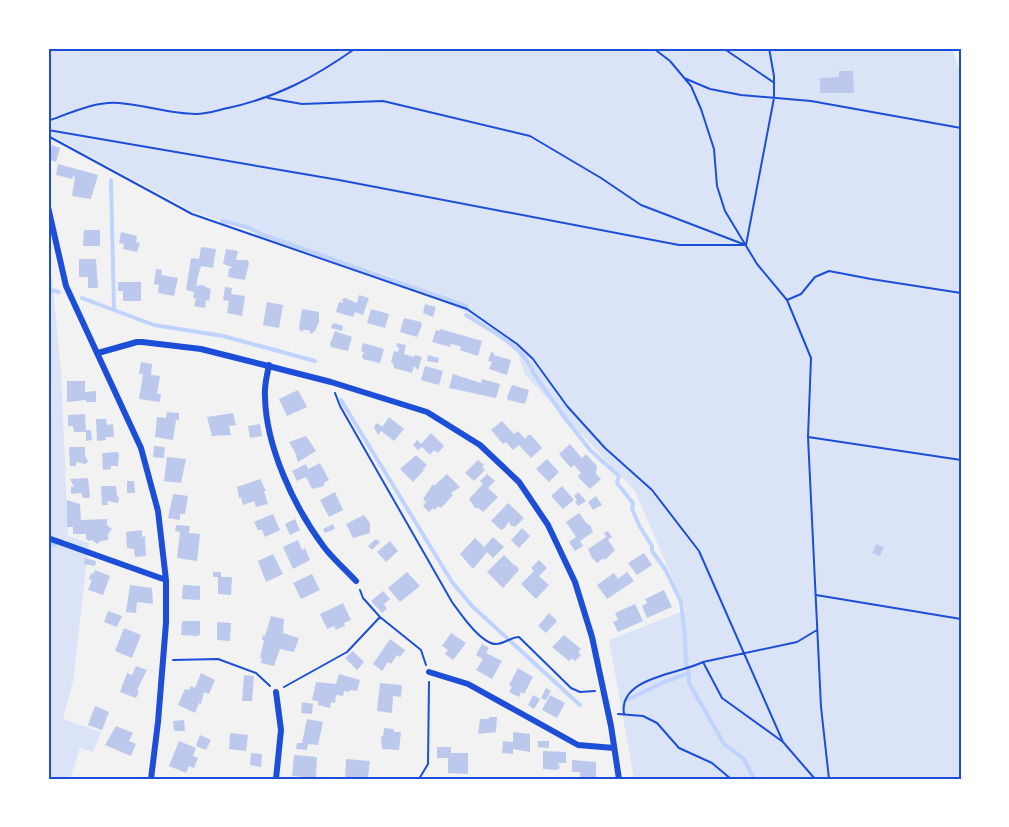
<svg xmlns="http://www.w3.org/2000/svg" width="1009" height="827" viewBox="0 0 1009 827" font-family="Rubik,sans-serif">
  <rect width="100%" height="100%" fill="#f2f2f2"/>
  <path fill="#dbe4f7" d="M48,48H952L961,76V779H634L609,640L686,610L635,491L525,375L515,345L464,311L390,276L194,212L48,134Z
    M48,276L52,278L61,370L68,536L89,543L73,681L63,719L101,732L93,752L80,748L70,779H48Z"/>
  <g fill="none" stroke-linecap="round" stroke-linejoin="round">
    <path stroke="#bfd3fe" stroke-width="4" d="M111,180L114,309
      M222,221L247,227L261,234L466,306
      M48,289L59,292
      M82,298L154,325L223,336L315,361
      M466,315C489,330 524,346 534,374L565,418L590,450L619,476L617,483L633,503L632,509L640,527L652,546V551L665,569L681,602L685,637L686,664L689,673
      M341,400L452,582L472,606L580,705
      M48,542L55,545
      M629,699L664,682L689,673V683L724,744L744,759L754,779"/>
  </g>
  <path fill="#bdc9ec" d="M839,71H853L854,93H820V78L839,77Z
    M52,145L60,148L56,162L48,159Z
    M58,164L98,175L91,199L72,196L75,177L73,176L72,179L56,175Z
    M84,230H100V246H83Z
    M121,232L137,236L136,242L140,243L137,252L123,249L124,244L119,243Z
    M201,247L216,249L213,268L201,266L198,276L196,286L204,285L205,287L211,289L209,301L206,300L205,308L194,306L196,298H193L194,292L186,290L191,258L199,259Z
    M226,249L238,251L236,260H247L249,263L245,280L228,277L229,269L232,267L223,264Z
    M79,259H96L98,288H88V277H79Z
    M156,269L162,270L161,275L178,278L174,296L158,293L159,285L154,284Z
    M118,282H141V301H123V291H118Z
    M225,287L232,288L231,294L245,296L242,316L227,313L229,301L223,300Z
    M359,295L369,298L363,315L355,312L353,317L336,312L339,302L343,303L342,299L345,298L357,303Z
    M267,302L283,305L279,328L263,325Z
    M425,304L436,307L433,317L423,313Z
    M302,309L319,312V322L315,331L311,334L309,330H304L301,332L299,328Z
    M371,309L389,314L385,328L367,323Z
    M404,318L421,322L422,325L417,337L400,332Z
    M333,323L343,326L342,331L331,328Z
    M440,329L482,341L478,356L460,350L461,347L456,345L451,344L450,347L432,342L436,330L440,331Z
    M335,331L352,337L348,351L331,347L330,344Z
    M363,343L384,349L380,363L363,359L362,356L364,352L361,351Z
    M397,343L406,345L404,354L414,357L415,355L422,357L418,370L414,366L412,373L394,368L393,363L391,362L394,351L398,352L399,348L396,346Z
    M491,352L494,353V355L511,360L507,375L489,369L492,362L488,361Z
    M428,355L439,358L438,363L427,361Z
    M141,362L152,364L151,375L160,376L157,394H161L160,402L139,399L143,374H139Z
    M425,366L443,371L439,385L421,380Z
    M453,374L481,383L482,379L500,384L496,398L449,388Z
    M67,381H85V392L96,391V402H86V400L67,402Z
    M512,385L529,390L525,404L508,400L507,397Z
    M298,390L307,407L287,416L279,399Z
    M167,412L179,413V420H176L173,440L155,437L157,417L166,418Z
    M233,413L236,425L229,426L231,435L212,436L207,417Z
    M85,414L86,432H74L73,426H68V415Z
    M389,417L404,429L394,441L381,431L378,435L374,427L377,423L382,427Z
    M96,419H106L107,425L113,424L114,437H106V440L97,441Z
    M502,421L514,434L518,431L525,439L528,435H531L542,448L531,458L519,445L513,450L506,442L503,444L491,430Z
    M260,424L262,436L250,438L248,426Z
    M86,430H91L92,440L86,441Z
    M431,433L444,446L438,453L434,450L430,455L422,447L418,450L413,445L417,440L421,444Z
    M306,436L316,451L298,462L296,456H297L289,442Z
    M570,444L582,458L586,454L597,466L596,474L601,479L590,489L579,478L578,476L581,473L574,465L571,468L559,454Z
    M154,446L165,447L164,458L153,457Z
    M69,447H85V456L88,461L86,464L76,462V466H70Z
    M117,452L119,454L118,466H111V469L103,470L102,453Z
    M416,455L427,465L423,469L424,470L413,482L400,469Z
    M167,457L186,459L181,483L164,481Z
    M547,459L559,472L549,482L536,469Z
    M478,460L484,465L482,467L485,470L474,481L465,473Z
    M320,463L329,480L324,483V486L312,489L306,477L297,481L292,471L306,464L308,469Z
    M447,474L460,487L451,493L453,495L441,508L438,506L435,510L433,508L429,512L423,506L426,502L423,499L433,484L434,486Z
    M487,474L495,481L488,488L498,497L483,512L478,508H475L469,499L483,484L480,481Z
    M88,478L90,496L89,498H83L81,493L71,494V487H74L70,479Z
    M260,479L266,491H264L268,504L256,507L254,501L243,505L241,497L239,498L237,487Z
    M127,481H134L135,493H127Z
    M101,486H116L117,495L119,498L118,503L107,501L108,505H102Z
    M562,486L574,500L563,509L551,496Z
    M335,492L343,510L329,517L320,500Z
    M578,492L586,501L578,506L575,502L577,500L574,496Z
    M173,494L188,496L185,514H180V520L168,518Z
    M596,496L602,505L593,510L588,502Z
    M67,500L80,504L81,520L107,519V525L112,529L108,534V540L101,541L97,544L92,540L89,541L86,539V534H73V527H67Z
    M508,503L524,518L515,527L510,525L509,521L505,528L501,530L491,521Z
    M579,513L587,524L590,525L593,532L580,541L583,546L575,551L569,542L576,537L566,522Z
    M273,514L280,530L265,537L262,530H258L254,522Z
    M364,515L370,523V533L353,538L346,524Z
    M295,519L300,530L290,535L285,524Z
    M333,524L335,529L325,533L323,529Z
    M176,525L190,526L189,533L200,534L197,561L177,558L180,532L175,531Z
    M522,528L530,536L519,548L511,540Z
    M142,530V537L145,536L146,556L135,557L134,549L127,548L126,532Z
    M608,531L612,537L608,540L615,550L605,560L604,558L597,563L592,558L588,549L606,537L604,533Z
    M493,537L504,547L493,558L487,552L474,568H472L460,554L475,538L484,547Z
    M376,539L380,542L372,550L368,546Z
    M298,540L302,550L305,548L310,560L293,569L283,547Z
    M390,541L398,551L386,562L377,552Z
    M876,544L884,547L880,556L872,553Z
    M644,553L652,565L637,575L628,563Z
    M273,554L283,574L266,582L258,561Z
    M504,555L514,565H516L519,570L503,588L487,572Z
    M85,558L96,561L95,566L84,564Z
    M539,560L547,568L539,576L549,585L536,599L521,584L534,571L531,568Z
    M95,570L110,576L103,595L88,590L92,580L89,579L91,573L93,574Z
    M213,572H221V577H232L231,595L218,594V577H213Z
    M407,572L420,586L400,602L388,588Z
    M627,572L634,581L607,599L597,585L614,573L618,579Z
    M312,574L320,590L301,599L293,583Z
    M130,585L152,588L153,604L137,602L136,613L126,612Z
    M183,585L200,586V600L182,599Z
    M664,590L672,607L647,618L642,606L647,603L645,599Z
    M383,591L390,599L384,604L387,609L382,613L371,601Z
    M343,603L351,620L344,623L345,626L336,630L334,626L327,629L320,614Z
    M635,604L643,621L618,632L613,622L618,620L615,613Z
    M108,611L122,616L117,627L104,622Z
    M549,613L557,621L546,633L538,626Z
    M271,616L284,619L283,633L299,638L294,652L280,649L274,666L261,663L262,658H260L264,640H262L263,635L265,636Z
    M182,621H200V634L198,636L181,635Z
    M217,622L231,623L230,641L217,640Z
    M124,628L141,635L132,658L115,651Z
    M451,633L466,643L453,660L445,654L448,650L442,646Z
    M564,635L581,649L578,652L581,655L575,661L572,658L569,661L552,647Z
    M390,639L405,650L400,657L397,655L391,664L388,662L382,671L373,664Z
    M482,644L489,648L486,653L502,661L492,679L476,670L483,659L476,655Z
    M353,651L364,662L357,670L345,658Z
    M136,666L147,670L137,690L139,691L136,698L120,692L127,673L132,675Z
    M518,668L533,677L524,694L521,692L519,697L509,692L512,687L509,685Z
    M201,673L215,680L209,694L204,692L201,704L199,703L195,713L178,705L185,689L189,690L191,686L195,688Z
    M339,674L360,680L357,691L350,690L349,692L344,691L343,696L336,695L335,703L331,702L330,708L318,705V701L312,700L316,682L336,684Z
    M244,675L254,676L252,701H242Z
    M380,683L402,685L401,697L393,696L392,713L377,711Z
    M546,688L551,691L546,700L541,698Z
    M533,695L540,699L534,709L528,705Z
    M550,695L565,703L557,718L542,710Z
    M302,702L313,704L312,714L301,713Z
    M95,706L109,712L102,730L88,725Z
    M489,717H497L496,732L478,734L480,719H489Z
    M307,719L323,722L318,745L308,744L307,750L296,749L297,743H302Z
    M184,720L185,731H174L173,721Z
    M116,726L133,733L129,741L136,744L131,756L105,745Z
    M384,728L394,729V732H401L399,750L382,749L381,736H383Z
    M513,732L530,734V752L513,749V754L502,753L503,741L513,742Z
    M230,733L248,735L246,751L229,749Z
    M200,735L211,740L206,750L196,746Z
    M179,741L196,748L193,756L198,758L194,768L189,766L186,773L169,766Z
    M538,741H549V748L538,747Z
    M437,747H451V753H468V774L448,773V758H437Z
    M543,751L566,752V763H558L560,768L557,770L543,769Z
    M251,753L262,754L261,767L250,765Z
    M294,755L317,757L316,778L292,776Z
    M346,759L370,761L368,777L345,779Z
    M572,760L596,762V779H580V772H572Z"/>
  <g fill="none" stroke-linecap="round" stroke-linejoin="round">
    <path stroke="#1d4ed8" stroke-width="2" d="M653,48L670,61L691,86L701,109L714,149L717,186L725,211L757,264L787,300L811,358L808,437L821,707L829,779
      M723,48L773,82
      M684,78L710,89L741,95L811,101L961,128
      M268,98L302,104L383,101L530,136L601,178L641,205L743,244
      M48,121C70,113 95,101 119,103C145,105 170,114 196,114C207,114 218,110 228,108C278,97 315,77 356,48
      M48,130L339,180L679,245H746
      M48,136L192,214L467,309L517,344L533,359L567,406L605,448L652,490L699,551L783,742
      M746,245L774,98V76L769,48
      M787,300L801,294L815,277L829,271L871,279L961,293
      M335,393L340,406L452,602C460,613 481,644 496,644C504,644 511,637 519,637L571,688L580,692L595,691
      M808,437L961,460
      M360,590L363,598L380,617L421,650L426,665
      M816,595L961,619
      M173,660L218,659L256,673L270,686
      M703,662L722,698L783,742L815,779
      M284,687L347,652L380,617
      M618,714L643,716L657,723L679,748L712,763L731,779
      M624,714C618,677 680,674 703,662L797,642L817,630
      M419,779L428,764L429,682"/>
    <path stroke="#1d4ed8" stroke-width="6" d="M48,207L66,286L141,448L158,511L166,580V623L158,722L151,779
      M98,353L137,342H142L201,349L331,382L427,412L480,445L519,482L548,525L575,582L592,637L611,726L619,779
      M269,365C267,375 264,386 265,397C266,447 294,507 324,547C333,559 346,570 356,581
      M48,538L166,580
      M429,672L468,684L578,745L614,748
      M276,692L281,730L276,779"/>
  </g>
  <rect width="1009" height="827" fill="none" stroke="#ffffff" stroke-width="99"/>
  <rect x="50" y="50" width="910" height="728" fill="none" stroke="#1d4ed8" stroke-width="2"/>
</svg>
